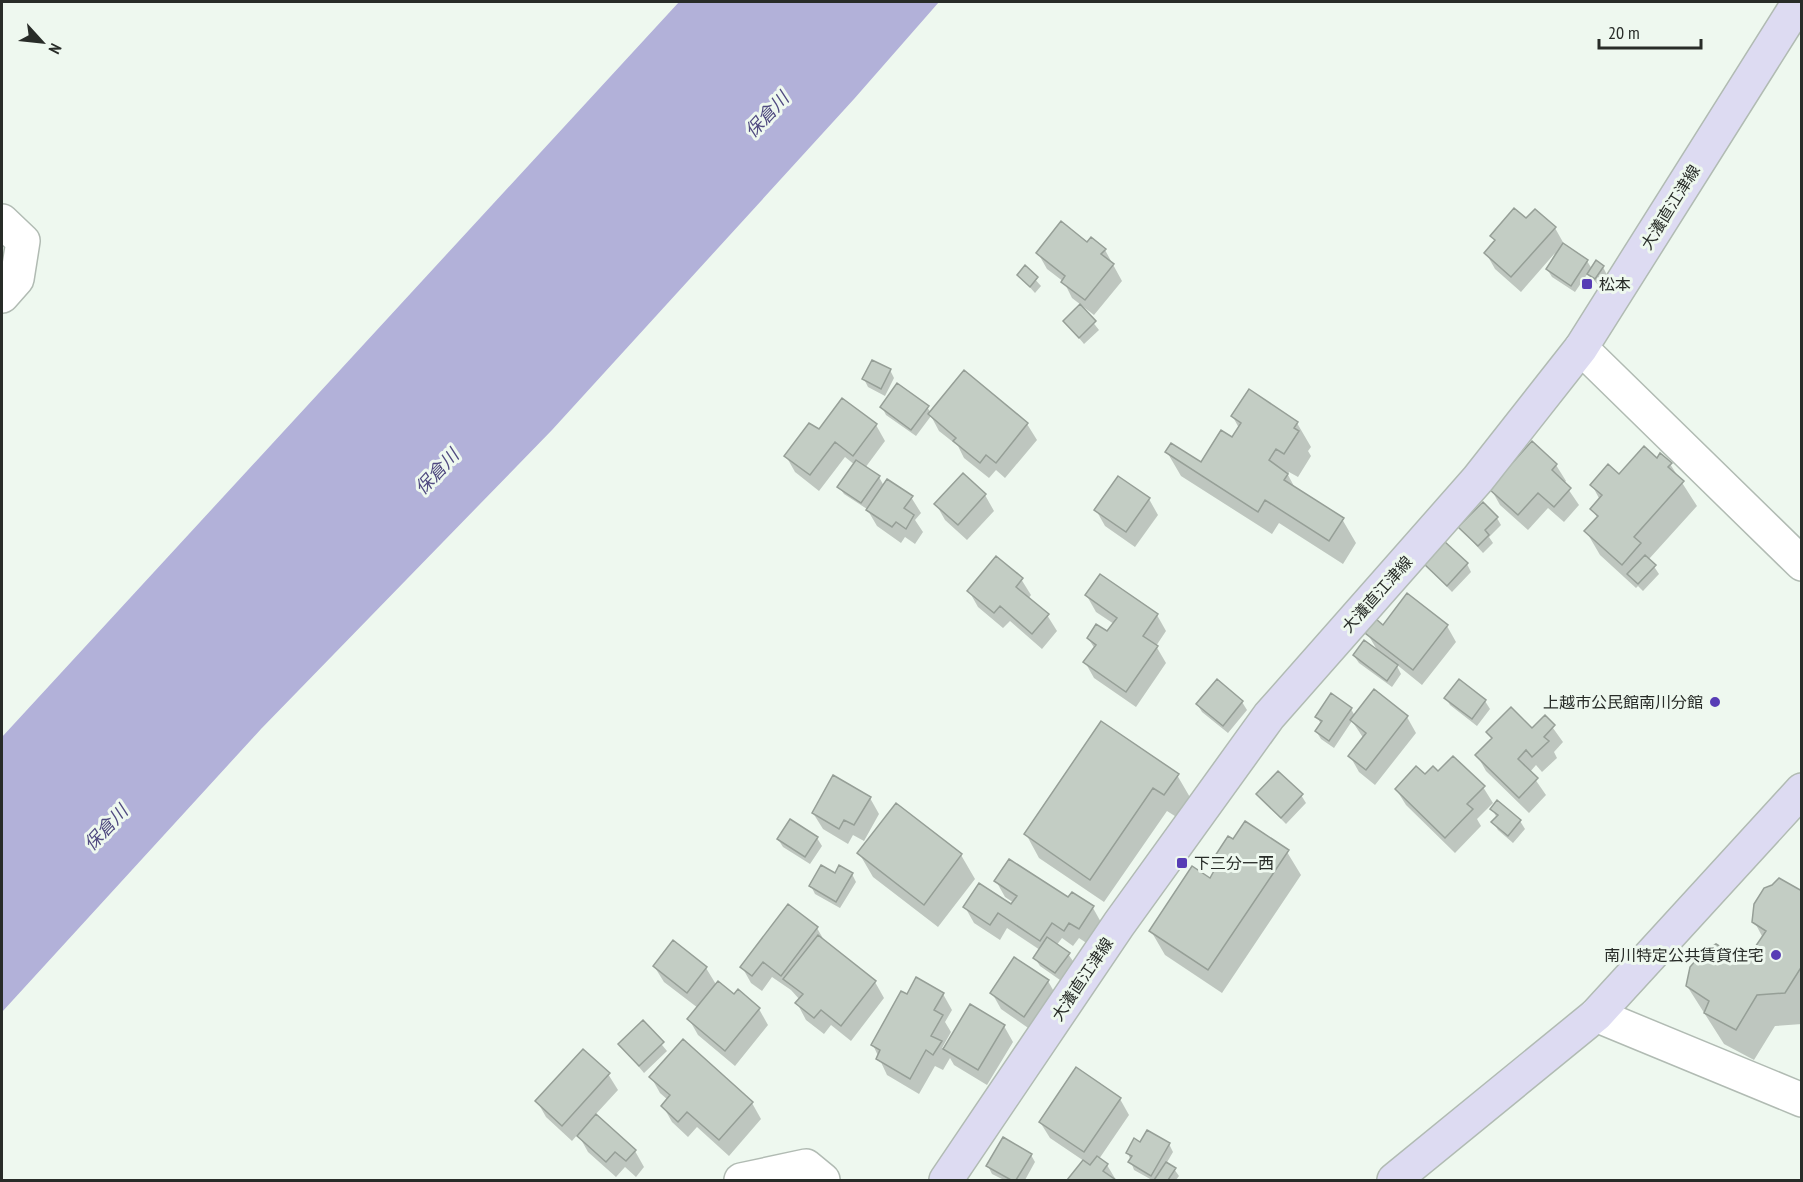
<svg xmlns="http://www.w3.org/2000/svg" width="1803" height="1182" viewBox="0 0 1803 1182" font-family="'PT Sans Narrow','Noto Sans JP',sans-serif">
  <rect width="100%" height="100%" fill="#eef8ef"/>
  <path fill="#b2b1d9" d="M679,2H939L854,99L552,430L261,729L2,1012V737Z"/>
  <path fill="#0003" d="M1526,220L1555,228L1564,244L1587,261L1592,269L1603,267L1607,275L1599,286L1588,273L1575,292L1552,277L1547,269L1555,253L1521,292L1495,269L1486,253L1495,242L1492,236Z
    M1088,244L1105,250L1122,281L1094,315L1072,298L1064,282L1047,269L1038,253Z
    M1025,268L1041,286L1035,293L1019,275Z
    M1080,306L1099,330L1084,344L1065,321Z
    M890,370L894,378L885,396L868,387L864,379Z
    M964,372L1027,424L1037,440L1005,478L996,470L989,478L964,458L958,446L939,431L931,416L916,436L886,415L882,407H927L931,413Z
    M1233,417L1297,423L1311,447L1308,451L1311,456L1298,477L1289,472L1288,475L1295,488L1342,519L1356,543L1343,564L1279,523L1272,534L1181,476L1167,452L1201,464L1232,439L1239,428Z
    M876,425L885,441L865,468L879,477L884,486L911,497L921,513L915,520L923,532L915,544L905,537L901,543L877,526L867,509L844,494L839,487L855,465L845,457L819,491L795,472L786,456L819,432Z
    M1533,443L1556,465L1566,481L1564,483L1579,505L1564,522L1548,508L1528,530L1500,505L1491,489Z
    M1657,460L1670,464L1697,506L1649,559L1659,574L1643,591L1638,586L1636,588L1600,555L1586,531L1598,519L1592,509L1600,500L1592,485Z
    M985,495L994,511L967,540L945,520L936,504Z
    M1149,499L1158,515L1135,547L1105,526L1096,510Z
    M1497,518L1501,525L1489,537L1493,543L1483,553L1460,528Z
    M1425,564H1467L1471,572L1452,592Z
    M1021,579L1031,595L1028,599L1047,615L1057,631L1042,649L1010,621L1003,628L978,607L969,591Z
    M1087,596L1157,615L1166,631L1156,646L1166,663L1136,707L1094,678L1085,662L1095,649L1088,638L1107,634L1114,624L1096,612Z
    M1447,626L1456,642L1422,685L1396,664L1401,674L1392,687L1359,663L1354,656L1379,653L1367,633L1384,627Z
    M1459,681L1485,701L1490,709L1477,726L1450,705L1446,698Z
    M1242,702L1247,710L1228,733L1202,712L1197,704Z
    M1351,709L1355,716L1407,717L1416,733L1375,785L1359,772L1350,756L1364,739L1352,721L1334,748L1321,739L1316,731L1321,724L1317,717Z
    M1545,717L1563,742L1554,752L1557,758L1542,772L1536,765L1530,772L1546,795L1529,813L1486,771L1477,755L1492,740L1488,732L1532,730Z
    M1438,773L1483,787L1493,803L1477,819L1481,826L1455,853L1406,805L1396,789Z
    M1177,775L1191,799L1178,818L1167,811L1104,902L1039,858L1026,834Z
    M1257,794L1301,795L1306,803L1286,824Z
    M870,798L879,814L864,841L853,835L848,844L823,829L813,813Z
    M1497,802L1520,821L1525,829L1513,843L1498,830L1493,822L1497,818L1492,809Z
    M896,805L961,855L975,879L938,927L873,877L859,853Z
    M817,838L822,846L810,864L783,847L778,839Z
    M1287,852L1301,875L1222,993L1165,955L1151,931L1210,880L1215,872L1211,865Z
    M852,874L856,882L840,908L815,894L811,886Z
    M1779,879L1802,893V1024L1775,1026L1754,1060L1724,1044L1687,986L1746,964L1763,938L1754,921L1760,895Z
    M996,881L1093,908L1102,924L1088,944L1079,938L1073,946L1062,938L1056,946L1068,954L1073,961L1060,980L1040,966L1035,958L1040,950L1007,928L1000,940L974,923L965,907H1012L1014,903L1005,897Z
    M817,928L825,942L875,982L884,998L851,1041L831,1025L824,1034L806,1020L797,1003L800,1000L791,990L772,977L762,991L751,983L742,967Z
    M654,966L706,968L717,986L759,1009L768,1025L735,1066L698,1035L689,1019L698,1008L664,982Z
    M1048,981L1057,997L1034,1032L1001,1009L992,993Z
    M943,994L952,1010L945,1022L951,1032L942,1048L1004,1026L1013,1042L987,1085L954,1065L950,1058L943,1070L935,1066L919,1094L887,1075L873,1045L907,996Z
    M643,1022L667,1051L644,1073L620,1044Z
    M683,1042L752,1103L761,1119L729,1156L697,1127L688,1137L672,1122L663,1106L668,1100L660,1093L651,1077Z
    M608,1074L618,1090L595,1115L635,1151L644,1167L636,1177L625,1167L616,1177L588,1152L578,1134L572,1141L546,1117L537,1101Z
    M1120,1099L1129,1115L1099,1159L1107,1165L1116,1180H1069L1084,1161L1050,1138L1040,1122Z
    M1141,1144H1169L1173,1152L1166,1164L1174,1169L1179,1176L1176,1180H1152L1134,1170L1128,1153Z
    M1031,1155L1035,1162L1025,1180H1004L992,1174L988,1166Z"/>
  <path fill="#c3cdc4" stroke="#969f97" stroke-width="1.5" d="M1514,208L1526,218L1535,209L1556,227L1511,277L1484,253L1495,240L1490,236Z
    M1061,221L1087,242L1091,237L1106,249L1101,254L1114,264L1085,300L1061,282L1065,276L1036,253Z
    M1563,243L1588,260L1571,286L1546,269Z
    M1596,260L1604,266L1595,279L1587,274Z
    M1025,265L1038,277L1030,287L1017,275Z
    M1080,304L1096,321L1079,338L1063,321Z
    M872,360L891,369L881,389L862,379Z
    M964,370L1028,423L996,463L986,455L980,463L953,441L956,438L928,414Z
    M897,383L929,406L911,430L880,407Z
    M1249,389L1298,422L1294,428L1299,431L1284,454L1276,449L1269,460L1288,474L1284,480L1344,518L1329,541L1265,500L1258,512L1165,452L1171,443L1201,462L1221,430L1232,437L1241,423L1231,416Z
    M842,398L877,424L853,456L835,442L810,475L784,456L809,423L819,429Z
    M1532,441L1557,464L1552,470L1571,488L1554,507L1538,493L1518,515L1489,489Z
    M1644,446L1657,458L1660,453L1672,463L1668,467L1684,481L1634,537L1641,543L1622,565L1584,531L1598,516L1590,509L1602,495L1590,485L1608,464L1619,474Z
    M856,460L880,476L861,503L837,487Z
    M963,473L986,494L958,525L934,504Z
    M1118,476L1150,498L1126,532L1094,510Z
    M887,479L913,496L904,508L914,515L906,529L896,522L892,527L866,510Z
    M1483,502L1498,517L1485,530L1489,535L1478,546L1458,527Z
    M1444,541L1468,563L1447,586L1423,563Z
    M1645,555L1656,565L1638,584L1627,574Z
    M996,556L1023,578L1016,587L1049,614L1032,634L1000,606L994,613L967,591Z
    M1100,574L1158,614L1143,636L1158,646L1126,692L1083,662L1096,645L1087,638L1096,624L1107,631L1117,618L1085,595Z
    M1407,593L1448,625L1413,670L1365,633L1376,619L1383,625Z
    M1364,640L1398,665L1387,681L1353,655Z
    M1217,679L1243,701L1223,726L1196,704Z
    M1459,679L1486,700L1472,719L1444,698Z
    M1374,689L1408,716L1366,770L1348,756L1366,733L1350,720Z
    M1331,693L1352,708L1329,741L1315,731L1322,721L1315,717Z
    M1511,707L1532,728L1545,715L1555,725L1544,737L1549,741L1532,757L1526,750L1518,759L1538,778L1519,798L1475,755L1492,738L1486,732Z
    M1101,721L1179,774L1164,795L1153,788L1090,880L1024,834Z
    M1453,756L1485,786L1467,804L1473,809L1445,838L1395,789L1416,766L1425,774L1433,766L1438,771Z
    M1278,771L1303,794L1281,818L1256,794Z
    M833,775L871,797L854,825L844,820L839,829L812,813Z
    M1497,800L1521,820L1508,836L1491,822L1498,815L1490,809Z
    M896,803L962,854L924,905L857,853Z
    M790,819L818,837L805,857L777,839Z
    M1245,821L1289,850L1208,970L1149,931L1192,866L1210,878L1215,869L1209,865L1228,836L1233,839Z
    M1009,859L1068,897L1072,892L1094,906L1079,929L1069,923L1064,931L1052,923L1040,941L998,913L990,925L963,907L979,883L1011,904L1017,896L994,881Z
    M821,865L835,873L839,865L853,873L836,902L809,886Z
    M1779,878L1802,891V966L1785,993L1757,995L1736,1030L1704,1013L1709,1001L1686,986L1690,967L1703,952L1716,944L1745,962L1766,931L1752,922L1754,904L1764,888L1772,885Z
    M788,904L818,927L781,976L763,962L752,976L740,967Z
    M818,935L876,981L841,1026L821,1010L814,1018L795,1003L803,994L783,979Z
    M1047,937L1070,953L1055,973L1033,958Z
    M673,940L707,967L687,993L653,966Z
    M1014,957L1049,980L1024,1017L990,993Z
    M916,977L944,993L934,1010L943,1015L931,1036L942,1041L933,1055L926,1050L910,1079L876,1059L880,1050L871,1045L901,991L907,994Z
    M718,981L734,994L738,989L760,1008L725,1051L687,1019Z
    M970,1004L1005,1025L978,1070L943,1049Z
    M643,1020L664,1042L639,1066L618,1044Z
    M683,1039L753,1102L719,1140L687,1112L678,1122L661,1106L670,1095L649,1077Z
    M583,1049L610,1073L562,1126L535,1101Z
    M1076,1067L1121,1098L1084,1152L1039,1122Z
    M596,1114L636,1150L626,1161L615,1152L606,1162L577,1136Z
    M1147,1130L1170,1143L1151,1176L1128,1162L1132,1156L1126,1153L1134,1138L1140,1142Z
    M1003,1137L1032,1154L1016,1180H1011L986,1166Z
    M1097,1156L1108,1164L1103,1171L1116,1180H1067L1083,1160L1090,1165Z
    M1166,1162L1176,1168L1168,1180H1154Z"/>
  <g fill="none" stroke-linecap="round" stroke-linejoin="round">
    <defs>
      <path id="street" d="M2,221L23,241L17,279L2,296
        M1581,348L1802,564
        M1596,1015L1802,1100
        M741,1180L806,1166L823,1180"/>
      <path id="secondary" d="M946,1180L1119,924L1269,716L1478,479L1581,348L1799,2
        M1394,1180L1596,1015L1802,790"/>
    </defs>
    <use href="#street" stroke="#b1bbb3" stroke-width="36"/>
    <use href="#secondary" stroke="#b1bbb3" stroke-width="36"/>
    <use href="#street" stroke="#fff" stroke-width="33"/>
    <use href="#secondary" stroke="#dddbf2" stroke-width="33"/>
  </g>
  <g fill="#573db5" stroke="#eef8ef" stroke-width="2">
    <rect x="1581" y="278" width="12" height="12" rx="3"/>
    <circle cx="1715" cy="702" r="6"/>
    <rect x="1176" y="857" width="12" height="12" rx="3"/>
    <circle cx="1776" cy="955" r="6"/>
  </g>
  <g text-anchor="middle" stroke-width="6" stroke-linejoin="round" paint-order="stroke">
    <g font-size="16" fill="#282c28" stroke="#eef8ef">
      <text transform="translate(1670 207) rotate(-58)" y="6">大瀁直江津線</text>
      <text transform="translate(1377 594) rotate(-48)" y="6">大瀁直江津線</text>
      <text transform="translate(1082 979) rotate(-56)" y="6">大瀁直江津線</text>
    </g>
    <g font-size="16" fill="#282c28" stroke="#eef8ef" text-anchor="start">
      <text x="1599" y="290">松本</text>
      <text x="1703" y="708" text-anchor="end">上越市公民館南川分館</text>
      <text x="1194" y="869">下三分一西</text>
      <text x="1764" y="961" text-anchor="end">南川特定公共賃貸住宅</text>
    </g>
    <g font-size="18" font-style="italic" fill="#504a80" stroke="#eef8ef">
      <text transform="translate(767 115) rotate(-47)" y="6">保倉川</text>
      <text transform="translate(437 472) rotate(-47)" y="6">保倉川</text>
      <text transform="translate(106 828) rotate(-47)" y="6">保倉川</text>
    </g>
  </g>
  <rect width="1803" height="1182" fill="none" stroke="#282c28" stroke-width="6"/>
  <g transform="translate(42 42) rotate(117)" stroke="#eef8ef" stroke-width="4.5" paint-order="stroke">
  <path d="M0-4.5L10 22L0 15L-10 22Z" fill="#282c28"/>
  <text y="-9" font-size="16" font-weight="bold" text-anchor="middle" fill="#282c28">N</text>
  </g>
  <path d="M1599 39v9h102v-9" fill="none" stroke="#282c28" stroke-width="3"/>
  <text x="1608" y="39" font-size="18" fill="#282c28" stroke="#eef8ef" stroke-width="4.5" paint-order="stroke">20 m</text>
</svg>
